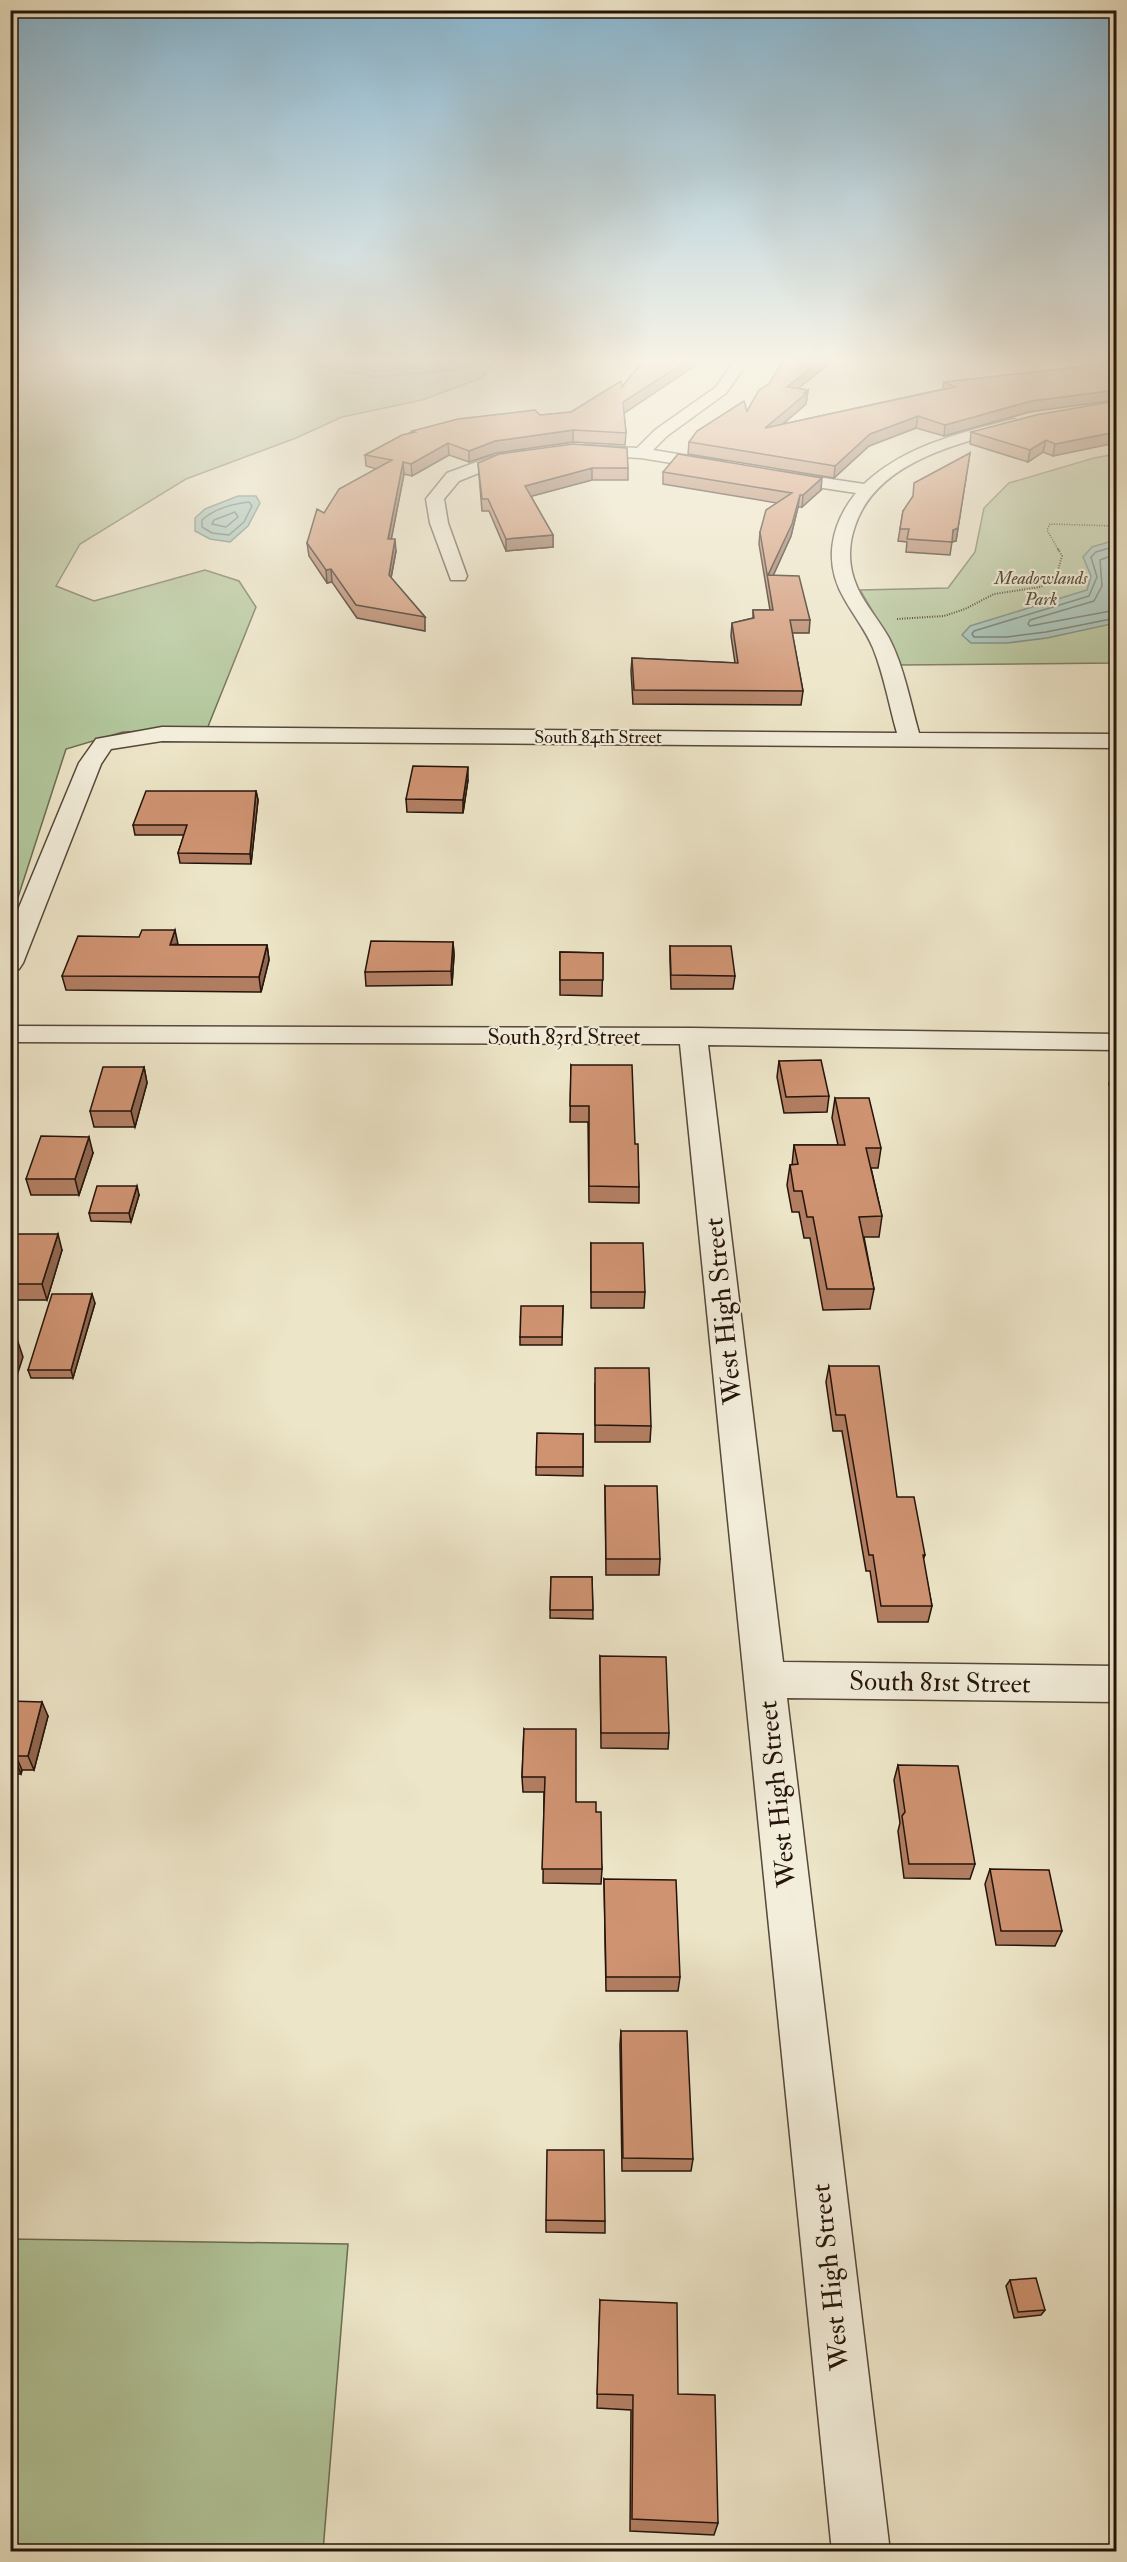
<svg xmlns="http://www.w3.org/2000/svg" width="1127" height="2562" viewBox="0 0 1127 2562" font-family="'IM FELL Double Pica',serif">
  <rect width="100%" height="100%" fill="#ede5c8"/>
  <filter id="stains"><feTurbulence type="fractalNoise" baseFrequency=".00333" numOctaves="4"/><feColorMatrix values="0 0 0 0 .2 0 0 0 0 .09 0 0 0 0 .02 0 0 0 .5 -.17"/></filter>
  <radialGradient id="worn" r=".72"><stop offset=".6" stop-color="#630" stop-opacity="0"/><stop offset="1" stop-color="#630" stop-opacity=".3"/></radialGradient>
  <path fill="#b2c69b" stroke="#6b6d53" stroke-width="1.5" d="M11,361H263L304,363L375,377L455,370L478,361H494L482,378L422,400L342,417L296,438L186,479L80,544L56,586L94,601L205,570L239,581L256,607L207,729L123,732L66,749L11,919Z
    M1116,454V663L901,665L891,642L860,590L948,588L975,552L984,508L1009,483L1094,458Z
    M10,2239L348,2244L323,2551H11Z"/>
  <path fill="#99bfb7" stroke="#6a7b72" stroke-width="1.5" d="M263,361H478L455,370L375,377L305,363Z
    M238,496H256L260,503L248,526L230,542L210,539L195,531V518L205,509Z
    M1116,540V623L1047,638L1007,643H971L962,635L970,626L1087,590L1091,576L1083,557L1092,547Z"/>
  <g fill="none" stroke-linecap="round" stroke-linejoin="round">
    <path stroke="#5e6a61" stroke-width="1.5" d="M329,361L376,371L454,364L462,361
      M249,502L252,506L244,522L229,535L212,533L202,527V520C215,508 232,504 249,502Z
      M235,512L238,517L226,527L212,524L214,520Z
      M1116,546L1096,552L1091,557L1097,577L1089,596L974,631L972,634L974,637H1007L1046,632L1116,618
      M1116,554L1100,560L1102,586L1094,601L1030,620L1028,624L1030,626L1116,610"/>
    <defs>
      <path id="minor" d="M734,361H749L726,393L667,436L653,450L726,462L728,466L726,470L720,471L641,458L584,455L576,450L584,445L637,448L655,430L716,387Z
        M1014,419L1022,424L1020,427C961,443 877,460 855,526C849,543 848,561 854,579C861,601 878,618 889,638C904,667 910,701 919,733L1116,734V748L162,741L111,749L101,764L23,963L19,969L10,971V929L79,763L96,739L162,727L897,733C889,705 884,675 873,648C866,631 854,616 845,600C823,564 830,525 856,493L777,481L769,476L777,471L864,484C906,445 960,433 1014,419Z
        M521,452L527,454L529,457L527,460L499,465L459,481L444,499L448,523L467,576L465,580H451L430,523L426,499L447,473L490,457Z
        M10,1026L693,1028L1116,1034V1050L708,1045L783,1662L1116,1666V1702L787,1698L890,2552H832L680,1044L10,1042Z"/>
    </defs>
    <use href="#minor" stroke="#56483a" stroke-width="3"/>
    <path stroke="#24140b" stroke-width="1.5" stroke-dasharray="1 1.5" stroke-linecap="butt" d="M1059,551L1047,530L1050,524L1116,526"/>
    <path stroke="#24140b" stroke-width="2" stroke-dasharray="1 1.5" stroke-linecap="butt" d="M897,619L944,616L965,609L994,594L1040,587L1055,581L1062,556L1058,549"/>
    <use href="#minor" fill="#f3eedb" fill-rule="evenodd"/>
  </g>
  <path fill="#b27e62" stroke="#24140b" stroke-width="1.5" d="M643,361H698L693,367L624,413L626,433L625,445L573,442L496,453L469,462L449,455L412,476L404,474L391,539L396,551L391,578L425,617V631L357,618L332,582L327,583L309,556L307,543L324,513L377,469L366,466L365,455L412,432V431L571,412L622,387Z
    M783,361H831L829,364L798,388L808,390L806,404L783,424L943,389L944,382L1029,412L944,436L916,428L869,446L834,478L688,454L689,442L747,411L769,384Z
    M1116,401L1053,456L1043,452L1028,462L970,444L971,432Z
    M970,453L956,541L952,542L950,555L906,552L907,542L898,541L903,511Z
    M478,463L628,468V480H592L531,496L553,535V547L506,551L489,511H482Z
    M663,472L821,490L802,507H798L791,536L773,575L810,620L809,633H792L803,691L801,705L633,704L631,671L632,658L735,663L731,636L732,623L753,618V610H770L759,544L760,532L777,503L663,484Z
    M468,780L463,813L407,812L406,799Z
    M256,791L258,800L251,864L180,863L178,853L184,835H135L133,825Z
    M453,942L454,955L452,985L366,986L365,972Z
    M178,945H267L269,960L261,992L66,990L62,976Z
    M670,946L735,976L733,989H671L670,959Z
    M560,952L603,953L602,996L560,995Z
    M779,1061L829,1096L827,1112L784,1113L777,1077Z
    M571,1065L635,1144L639,1187V1203L589,1202L588,1122H570Z
    M144,1067L147,1083L135,1127H94L90,1111Z
    M1113,1071H1116V1106L1109,1084Z
    M835,1098L881,1148L878,1168H871L882,1216L879,1237H864L874,1289L870,1309L823,1310L810,1238H804L799,1212H792L787,1185L790,1165H792L794,1145H838L832,1118Z
    M93,1153L79,1195H31L26,1179Z
    M139,1195L131,1222L91,1221L89,1213Z
    M10,1234L62,1250L47,1300H10Z
    M591,1243L645,1292L644,1308H591Z
    M95,1303L73,1378H31L28,1370Z
    M563,1306L562,1345H520V1337Z
    M829,1366L897,1497L925,1555L923,1560L932,1606L928,1622H878L870,1571H866L842,1431H833L826,1382Z
    M595,1384L651,1426L650,1442H595Z
    M583,1434V1476L536,1475V1467Z
    M605,1486L660,1559L659,1575H606Z
    M551,1577H592L593,1619L550,1618Z
    M600,1656L669,1733L668,1749L601,1748Z
    M10,1701L48,1716L34,1770H22L21,1774H10Z
    M524,1729L576,1802L596,1812L602,1869L601,1884L543,1883L544,1792H523L522,1777Z
    M898,1765L975,1864L970,1879L904,1878L898,1831L900,1823L894,1780Z
    M1113,1857H1116V1893L1110,1864Z
    M990,1869L1062,1931L1055,1946L996,1945L985,1884Z
    M604,1879L680,1977L678,1991H606Z
    M621,2031L693,2159L691,2171H622L620,2045Z
    M546,2220L605,2221V2233L546,2232Z
    M1010,2280L1045,2310L1041,2315L1014,2318L1006,2286Z
    M600,2300L678,2394L718,2523L714,2535L630,2531L631,2410L597,2408Z"/>
  <path fill="#916750" stroke="#24140b" stroke-width="1.5" d="M687,361H698L693,367L623,414V402Z
    M820,361H831L829,364L786,398L787,387Z
    M808,390L806,404L764,440L765,428Z
    M1116,390V400L1029,412L944,436L945,425L1031,401Z
    M918,416L916,428L869,446L834,478L835,466L870,434Z
    M573,430V442L496,453L469,462V451L495,441Z
    M1116,432V443L1053,456L1055,444Z
    M1046,440L1043,452L1028,462L1030,450Z
    M448,443L449,455L412,476L411,464Z
    M403,462L404,474L389,551L388,539Z
    M592,468V480L525,498V486Z
    M822,478L821,490L802,507L803,495Z
    M800,495L798,507L791,536L769,585L768,575Z
    M958,528L956,541L951,542L953,530Z
    M553,535V547L506,551V539Z
    M395,539L396,551L389,588V575Z
    M331,569L332,582L327,583L326,570Z
    M468,767V780L463,813V800Z
    M256,791L258,800L251,864L250,854Z
    M175,930L178,944L170,945Z
    M453,942L454,955L452,985L451,971Z
    M267,945L269,960L261,992L259,977Z
    M144,1067L147,1083L135,1127L131,1111Z
    M89,1137L93,1153L79,1195L75,1179Z
    M137,1186L139,1195L131,1222L129,1213Z
    M58,1234L62,1250L47,1300L42,1284Z
    M92,1294L95,1303L73,1378L71,1370Z
    M18,1342L23,1357L10,1397V1366Z
    M42,1702L48,1716L34,1770L28,1756Z
    M16,1756L22,1770L21,1774L15,1760Z"/>
  <path fill="#cf9372" stroke="#24140b" stroke-width="1.5" d="M643,361H687L623,402L626,433L573,430L495,441L469,451L448,443L411,464L403,462L388,539H395L389,575L425,617L356,605L331,569L326,570L307,543L317,509L324,513L339,489L392,460L365,455L402,435L415,432L412,431L458,419L535,410L540,415L571,412L621,381L622,387Z
    M783,361H820L787,387L808,390L804,393H807L765,428L955,387L944,382L1116,363V390L1031,401L945,425L918,416L870,434L835,466L689,442L697,431L744,401L747,411L759,390L769,384Z
    M1116,401V432L1055,444L1046,440L1030,450L971,432L1036,415Z
    M573,444L627,448L628,468H592L525,486L553,535L506,539L488,499H482L478,463L499,454Z
    M970,453L958,528L953,530L952,542L907,539L909,529H900L903,511L913,496L914,483Z
    M678,454L822,478L803,495H800L792,524L768,575L799,576L810,620H790L803,691L634,690L632,658L738,663L732,623L754,618L753,610H773L760,532L766,510L792,493L663,472Z
    M413,766L468,767L463,800L406,799Z
    M146,791H256L250,854L178,853L187,825H133Z
    M142,930H175L170,945H267L259,977L62,976L78,936L139,937Z
    M371,941L453,942L451,971L365,972Z
    M670,946H731L735,976L671,975Z
    M560,952L603,953V980H560Z
    M821,1060L829,1096L786,1097L779,1061Z
    M571,1065H632L635,1144H638L639,1187L589,1186V1106H570Z
    M103,1067H144L131,1111H90Z
    M1113,1071H1116V1081Z
    M835,1098H869L881,1148H866L882,1216L859,1217L874,1289H827L813,1217H807L802,1191H794L790,1165L798,1164L794,1145H845Z
    M41,1136L89,1137L75,1179H26Z
    M97,1186H137L129,1213H89Z
    M10,1234H58L42,1284H10Z
    M591,1243H643L645,1292H591Z
    M52,1294H92L71,1370H28Z
    M521,1306H563L562,1337H520Z
    M10,1342H18L10,1366Z
    M829,1366H879L897,1497H914L925,1555H923L932,1606H881L873,1555H869L845,1415H836Z
    M595,1368H649L651,1426L595,1425Z
    M537,1433L583,1434V1467H536Z
    M605,1486H657L660,1559H606Z
    M551,1577H592L593,1610H550Z
    M600,1656L666,1657L669,1733H601Z
    M10,1701L42,1702L28,1756H16L15,1760H10Z
    M524,1729H576V1802H596V1812H601L602,1869H542L545,1777H522Z
    M898,1765L958,1766L975,1864H909L902,1816L905,1812Z
    M1113,1857H1116V1870Z
    M990,1869L1049,1870L1062,1931H1001Z
    M604,1879L676,1880L680,1977H606Z
    M621,2031H687L693,2159L623,2158Z
    M547,2150H604L605,2221L546,2220Z
    M1036,2278L1045,2310L1018,2312L1010,2280Z
    M600,2300L677,2303L678,2394L715,2395L718,2523L632,2519L633,2395L597,2394Z"/>
  <linearGradient id="sky" x2="0" y2="1"><stop stop-color="#88b8d4"/><stop offset="0.5" stop-color="#f7f3e6"/><stop offset="1" stop-color="#f7f3e6" stop-opacity="0"/></linearGradient>
  <rect width="1127" height="720" fill="url(#sky)"/>
  <g text-anchor="middle" stroke-width="4.5" stroke-linejoin="round" paint-order="stroke">
    <g font-size="18" font-style="italic" fill="#56523d" stroke="#f3eedb">
      <text x="1041" y="584">Meadowlands<tspan x="1041" dy="21">Park</tspan></text>
    </g>
    <g font-size="18" fill="#24140b" stroke="#f3eedb">
      <text x="598" y="743">South 84th Street</text>
    </g>
    <g font-size="22" fill="#24140b" stroke="#f3eedb">
      <text x="564" y="1044">South 83rd Street</text>
    </g>
    <g font-size="27" fill="#24140b" stroke="#f3eedb">
      <text transform="translate(723 1311) rotate(-96)" y="9">West High Street</text>
      <text transform="translate(940 1682) rotate(1)" y="9">South 81st Street</text>
      <text transform="translate(777 1794) rotate(-96)" y="9">West High Street</text>
      <text transform="translate(830 2277) rotate(-96)" y="9">West High Street</text>
    </g>
  </g>
  <rect width="1127" height="2562" fill="none" stroke="#ede5c8" stroke-width="36"/>
  <rect x="12" y="12" width="1103" height="2538" fill="none" stroke="#24140b" stroke-width="3"/>
  <rect x="18" y="18" width="1091" height="2526" fill="none" stroke="#24140b" stroke-width="1.5"/>
  <rect width="100%" height="100%" filter="url(#stains)"/>
  <rect width="100%" height="100%" fill="url(#worn)"/>
</svg>
